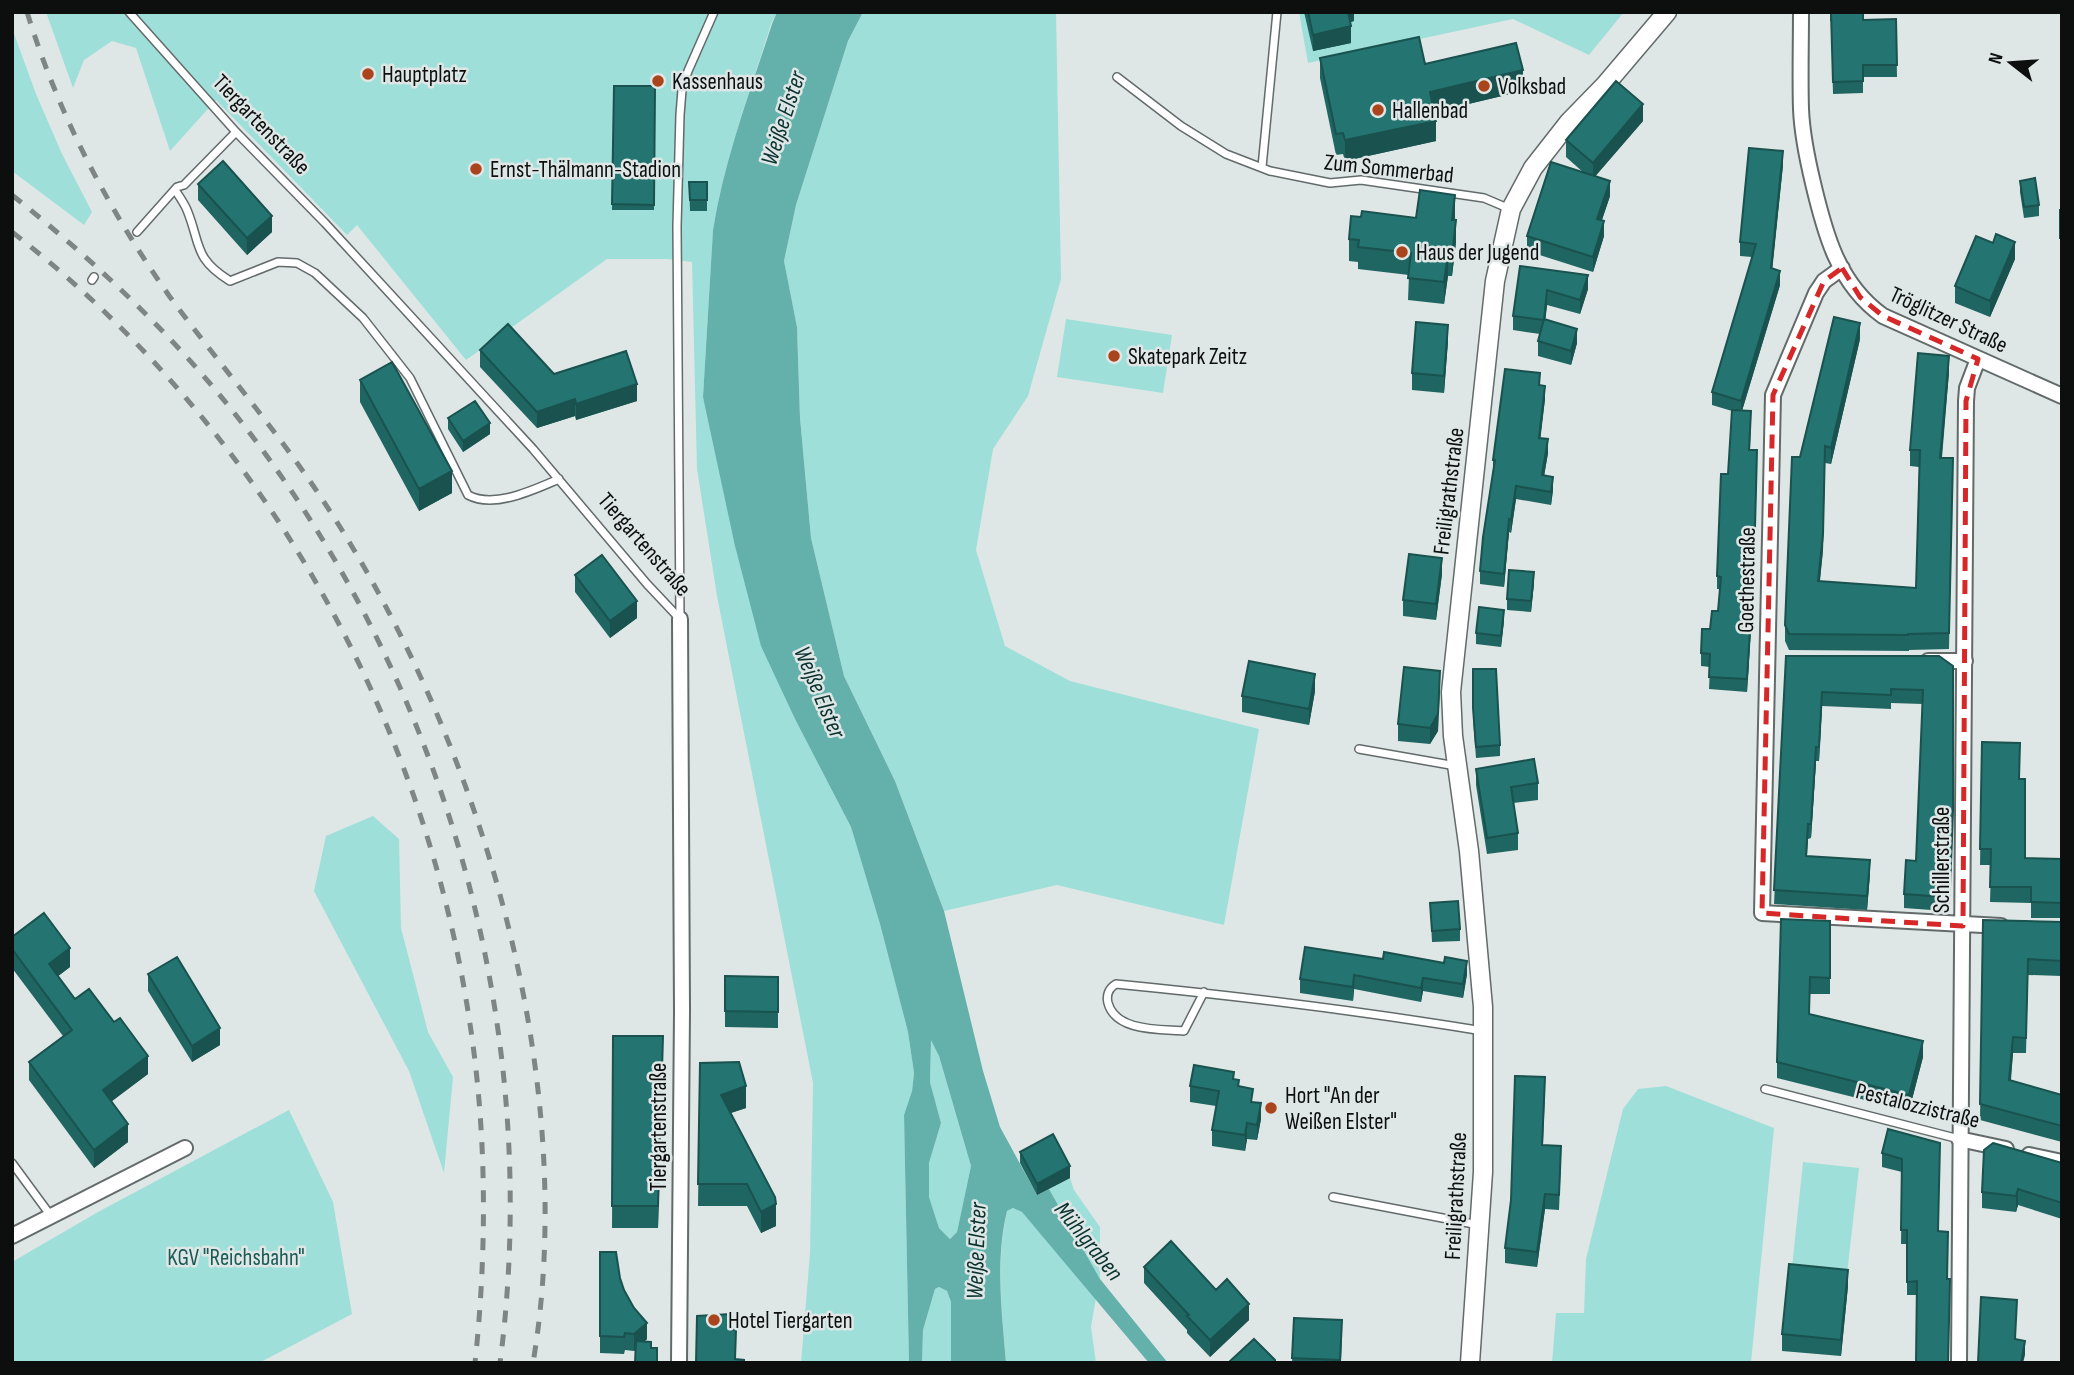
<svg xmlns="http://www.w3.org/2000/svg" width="2074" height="1375" viewBox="0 0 2074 1375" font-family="'Sofia Sans Condensed',sans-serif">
  <rect width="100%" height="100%" fill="#dee7e6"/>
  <path fill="#9fdfd9" d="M46,12H777L771,24C750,92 724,160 713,230L703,397L796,721L851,827L880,924L908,1032L914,1073L912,1091L904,1115L909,1363H801L810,1253L813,1083L717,596L697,469L692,262L667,259H607L466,360L357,225L347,235L216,100L170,151L136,48L112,41L84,60L73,88Z
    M863,12H1056L1061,279L1028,396L993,449L976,550L1005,646L1070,681L1259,729L1224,925L1057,885L944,911L895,781L844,676L811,538L800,418L797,327L784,261L796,205L848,41Z
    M1299,12H1624L1589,55L1513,19L1308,63Z
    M12,28L36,94L62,154L92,212L84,225L12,171Z
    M1066,319L1172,335L1163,393L1057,377Z
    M373,816L399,839L401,928L428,1032L453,1077L444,1173L409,1071L314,891L326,836Z
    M931,1038L939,1056L971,1166L957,1232L950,1239L939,1228L929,1197V1163L941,1123L930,1082Z
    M1666,1086L1774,1128L1751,1363H1552L1556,1313H1584L1586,1259L1623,1109L1638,1089Z
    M289,1110L333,1202L352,1314L259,1363H12V1262L98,1212Z
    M1803,1162L1859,1168L1846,1283L1791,1277Z
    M1070,1178L1074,1190L1100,1227V1279L1049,1189Z
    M1014,1208L1022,1212L1096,1298L1091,1327L1096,1363H1006C1002,1313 996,1260 1007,1211Z
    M939,1287L947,1291L951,1302V1363H922L923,1330L935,1289Z"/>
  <path fill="#64b0ab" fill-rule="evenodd" d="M777,12H863L848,41L796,205L784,261L797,327L800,418L811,538L844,676L895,781L944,911L983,1071L1000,1127L1037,1195L1049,1189L1100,1279L1168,1363H1149L1022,1212L1013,1208L1007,1211C995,1260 1002,1313 1006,1363H951V1302L947,1291L939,1287L935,1289L923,1330L922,1363H909L904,1115L912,1091L914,1073L908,1032L880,924L851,827L796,721L761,646L735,546L703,397L713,230C724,160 750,92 772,24ZM931,1040L939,1056L971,1166L957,1232L950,1239L939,1228L929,1197V1163L941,1123L930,1082Z"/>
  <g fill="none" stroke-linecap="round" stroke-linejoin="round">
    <defs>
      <path id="service" d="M129,12L236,132L325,223L533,449L647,584L680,619
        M1117,77L1181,126L1226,154L1270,171L1330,183L1361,180L1484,198L1510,209
        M1262,167L1277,12
        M175,190C179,196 184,203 187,210C201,244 193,258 230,281L278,262L297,263L315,273L363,318L410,378L468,495C494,509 533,490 559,479
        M137,232L177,187L184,185L236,132
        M92,280L94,277
        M680,618L677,226L680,115L682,90L688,71L714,12
        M1359,749L1456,766
        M1204,992L1184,1031C1160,1029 1116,1032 1108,1003C1106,995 1109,988 1116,984C1239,996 1361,1011 1483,1031
        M1765,1089L1959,1139
        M12,1163L51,1216
        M1333,1197L1479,1225"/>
      <path id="minor" d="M1801,12C1801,44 1800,77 1801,109C1802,134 1807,158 1813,183C1825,234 1838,284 1883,316L2062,396
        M1842,268L1824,281L1816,293L1773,395L1762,913L2001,926
        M1928,661H1965
        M1959,1139L2006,1149
        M2029,1155L2062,1162
        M12,1236L185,1148
        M679,1363L682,1011L680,619
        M1959,1363L1966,401L1967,388L1978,359"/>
      <path id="tertiary" d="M1470,1363L1483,1172V1007L1469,851L1453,736L1451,692L1495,281L1511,209L1533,168L1569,122L1605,85L1667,12"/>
    </defs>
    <use href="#service" stroke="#636a6a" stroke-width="10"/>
    <use href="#minor" stroke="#636a6a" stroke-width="18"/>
    <use href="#tertiary" stroke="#636a6a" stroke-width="21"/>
    <use href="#service" stroke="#fff" stroke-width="7"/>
    <use href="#minor" stroke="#fff" stroke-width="14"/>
    <use href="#tertiary" stroke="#fff" stroke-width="18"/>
    <path stroke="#7f8584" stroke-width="5" stroke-dasharray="12 12" stroke-linecap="butt" d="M27,12C59,116 108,209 170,297C217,361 269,421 314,487C477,727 582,1072 533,1363
      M12,195C87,255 157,320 218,393C440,661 545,1018 500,1363
      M12,232C260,424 424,714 470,1024C487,1136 487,1250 475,1363"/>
  </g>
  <path fill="#1f6561" d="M1304,12H1354V21L1350,22L1351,43L1313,51Z
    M1830,12H1863V20L1896,19L1897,77H1863V93L1833,94L1831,21H1830Z
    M1320,58L1425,64L1523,91L1435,112L1436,141L1345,161L1343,154L1336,155L1320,78Z
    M614,86H655L654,210H612Z
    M1643,121L1595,176L1610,196L1602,220L1604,236L1593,272L1527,251V236L1584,173L1566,157V140Z
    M1783,165L1772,269L1780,285L1742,411L1751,424L1750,450L1754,579L1747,692L1709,689L1710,667L1701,666V653L1718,611L1720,589H1717V576L1728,474L1732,411L1712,405V392L1752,257L1740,256V242Z
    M2020,181L2039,205V216L2024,218L2020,192Z
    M689,182H707V211H690Z
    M198,184L272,232L247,255L198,200Z
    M2060,210H2062V249H2060Z
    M1455,216L1456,242L1452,276H1448L1444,304L1408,300L1409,275L1358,269V262L1349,261V239L1361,217L1416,218Z
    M2015,259L1990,317L1955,303V286Z
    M1520,266L1588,289L1580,314L1547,305L1545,320L1577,343L1571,365L1538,356V341L1540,334L1513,330V316Z
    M1860,339L1831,464L1825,463L1823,550L1820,581L1916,588L1919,467L1910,466V450L1949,372L1942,458H1953L1949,649L1909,650V651L1789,650L1785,641V625L1800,457Z
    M1448,341L1444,393L1412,390V373Z
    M480,350L554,374L637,401L576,420L575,416L537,428L480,367Z
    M360,380L452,493L419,511L360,402Z
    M1540,385L1545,399L1540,438L1548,453L1544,476L1553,490L1551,505L1516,499L1511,533L1509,532L1504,587L1480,584V571L1493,470V460Z
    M448,418L490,434L463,452L448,429Z
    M1442,574L1436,620L1403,616V600Z
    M575,575L637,618L610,638L575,592Z
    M1534,583L1531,612L1507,610V599Z
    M1504,621L1501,647L1476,644V633Z
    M1786,656H1939L1950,903L1945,911L1904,908V894L1916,861L1923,704L1891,703V709L1822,706L1819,761H1816L1811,838L1808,839L1807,856L1870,874L1867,910L1774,904Z
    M1473,669L1500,745V756L1476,758L1473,719Z
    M1440,687L1438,731L1430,744L1398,741V724Z
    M1315,691L1309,725L1242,712V696Z
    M1982,742L2020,779L2025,858L2062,859V918H2031V903L1990,902L1991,865H1980Z
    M1476,769L1538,783V800L1513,803L1518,833V850L1487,854L1476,785Z
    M1430,903L1460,929V941L1432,942Z
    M1983,920L2062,922V976L2028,975L2026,1053H2013L2011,1080L2062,1095V1142L1980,1120Z
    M1830,921V994H1810V1014L1923,1057L1909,1111L1777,1078V1062Z
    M12,937L70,967L58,976L75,999L148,1074L111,1101L128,1142L94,1168L29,1080V1062L63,1036L12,968Z
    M1305,947L1467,974L1463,998L1423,991L1421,1002L1354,989L1353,1001L1300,993V979Z
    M148,974L220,1045L192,1062L148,991Z
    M725,976L778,977V1028L725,1027Z
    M613,1036L663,1058L658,1228H612Z
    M700,1063L746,1108L731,1113L776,1226L761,1233L747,1206H698Z
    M1234,1079L1239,1086L1253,1102L1261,1119L1257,1140L1247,1139L1245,1151L1212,1146V1130L1216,1106L1190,1102V1086Z
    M1545,1092L1543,1145L1561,1161L1559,1210L1545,1209L1537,1267L1505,1263V1248Z
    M1940,1143L1917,1295H1907V1244H1901L1902,1172L1882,1167V1153Z
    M1020,1152L1070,1178L1037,1195L1020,1163Z
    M2062,1163V1219L2018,1205L2016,1212L1982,1208V1192Z
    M600,1252L624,1290L647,1339L634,1351L625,1350L624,1354L600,1353Z
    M1144,1267L1216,1290L1249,1320L1210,1357L1187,1333V1330L1144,1283Z
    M1848,1286L1841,1356L1782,1351V1334Z
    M1294,1318L1342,1337L1341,1363H1292Z"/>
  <path fill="#19524f" d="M1347,12H1354V21L1347,23Z
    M1351,26V43L1313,51V35Z
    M1523,70V91L1430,113V92Z
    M1643,104V121L1593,179V163Z
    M1436,121V141L1345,161V140Z
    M1783,151V165L1771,282V268Z
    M1610,181V196L1597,234V219Z
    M1455,195V216L1452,242V220Z
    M272,216V232L247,255V238Z
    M1456,220V242L1452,276V255Z
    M1604,221V236L1593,272V257Z
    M2015,242V259L1990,317V301Z
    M1448,254V276L1444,304V282Z
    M1780,271V285L1741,414V401Z
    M1588,275V289L1580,314V300Z
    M1547,290V305L1544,334V320Z
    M1860,323V339L1831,464V448Z
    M1448,325V341L1444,393V376Z
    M1577,329V343L1571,365V351Z
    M1949,356V372L1940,474V458Z
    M637,384V401L576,420V404Z
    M1545,386V399L1539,451V438Z
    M575,399V416L537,428V412Z
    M490,423V434L463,452V441Z
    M1548,439V453L1542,488V475Z
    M1757,463L1754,579L1747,692V679Z
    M1825,463L1823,550L1818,597V581Z
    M452,471V493L419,511V489Z
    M1553,477V490L1551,505V492Z
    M1516,486V499L1511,533V520Z
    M1509,519V532L1504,587V574Z
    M1442,558V574L1436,620V604Z
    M1534,572V583L1531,612V601Z
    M637,601V618L610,638V621Z
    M1504,610V621L1501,647V636Z
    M1440,671L1438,731L1430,744V728Z
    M1315,674V691L1309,725V709Z
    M1822,692V706L1819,761V747Z
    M1816,747V761L1811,838V824Z
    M1953,825L1950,903L1945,911V897Z
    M1870,860V874L1867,910V896Z
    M70,948V967L49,983V964Z
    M1467,961V974L1463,998V984Z
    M1354,975V989L1353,1001V987Z
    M1423,978V991L1421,1002V988Z
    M220,1028V1045L192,1062V1046Z
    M663,1036V1058L658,1228V1206Z
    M2013,1037V1053L2009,1096V1080Z
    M1923,1041V1057L1909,1111V1095Z
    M148,1056V1074L103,1108V1090Z
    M746,1086V1108L721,1116V1095Z
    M1261,1103V1119L1257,1140V1125Z
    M1247,1123V1139L1245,1151V1135Z
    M128,1124V1142L94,1168V1150Z
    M1070,1166V1178L1037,1195V1184Z
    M2018,1189V1205L2016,1212V1196Z
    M1545,1194V1209L1537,1267V1252Z
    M776,1204V1226L761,1233V1212Z
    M1848,1270V1286L1841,1356V1340Z
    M1249,1304V1320L1210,1357V1340Z
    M647,1323V1339L634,1351V1334Z
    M2025,1341V1355L2023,1363H2021Z"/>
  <path fill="#247571" stroke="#19524f" stroke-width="2" d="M1308,12H1348L1351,26L1313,35Z
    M1831,12H1863V20L1896,19L1897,65H1863V81L1833,82Z
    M1419,37L1425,64L1516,43L1523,70L1430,92L1436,121L1345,140L1343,133L1336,134L1320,58Z
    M1616,81L1643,104L1593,163L1566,140Z
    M614,86H655L654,205L612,204Z
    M1749,148L1783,151L1771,268L1780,271L1741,401L1712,392L1756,244L1740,242Z
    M223,161L272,216L247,238L198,184Z
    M1551,162L1610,181L1597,219L1604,221L1593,257L1527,236Z
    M2035,178L2039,205L2024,207L2020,181Z
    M689,182H707V200H690Z
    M1420,190L1455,195L1452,220H1456L1452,255L1448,254L1444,282L1408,278L1411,253L1358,247L1359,240L1349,239L1351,216L1361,217L1362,211L1416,218Z
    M2060,210H2062V238H2060Z
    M1996,234L2015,242L1990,301L1955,286L1976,236L1993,243Z
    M1520,266L1588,275L1580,300L1547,290L1544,320L1513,316Z
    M1834,317L1860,323L1831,448L1825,446L1823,534L1818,581L1916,588L1920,450H1910L1918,353L1949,356L1940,458H1953L1949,633L1907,634L1909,635L1789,634L1785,625L1792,457H1800Z
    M1544,319L1577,329L1571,351L1538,341Z
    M1416,322L1448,325L1444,376L1412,373Z
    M508,324L554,374L626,351L637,384L576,404L575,399L537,412L480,350Z
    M392,362L452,471L419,489L360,380Z
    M1505,369L1540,373L1539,385L1545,386L1539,438L1548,439L1542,475L1553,477L1551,492L1516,486L1511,520L1509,519L1504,574L1480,571L1483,537L1495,460H1493Z
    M475,401L490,423L463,441L448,418Z
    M1732,410L1751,411L1749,450H1757L1754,566L1747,679L1709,677L1710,654L1701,653L1702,629H1710L1712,611H1718L1721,577L1717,576L1721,474H1728Z
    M1409,554L1442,558L1436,604L1403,600Z
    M602,555L637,601L610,621L575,575Z
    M1509,570L1534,572L1531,601L1507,599Z
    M1479,607L1504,610L1501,636L1476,633Z
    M1786,656H1939L1953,666V811L1950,889L1945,897L1904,894L1906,860L1916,861L1923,690L1891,689V695L1822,692L1819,747H1816L1811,824H1808L1806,856L1870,860L1867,896L1774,890Z
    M1249,661L1315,674L1309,709L1242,696Z
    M1404,667L1440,671L1438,714L1430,728L1398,724Z
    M1473,669H1496L1500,745L1476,747L1473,708Z
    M1982,742L2020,743L2019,779H2025V858L2062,859V903L2031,902V887H1990L1991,849H1980Z
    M1534,759L1538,783L1511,787L1518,833L1487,838L1476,769Z
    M1458,901L1460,929L1432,931L1430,903Z
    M44,913L70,948L49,964L75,999L89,989L114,1022L120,1018L148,1056L103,1090L128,1124L94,1150L29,1062L72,1030L12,949V937Z
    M1781,919L1830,921V978L1810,977L1809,1014L1923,1041L1909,1095L1777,1062Z
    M1983,920L2062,922V961L2028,959L2026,1038L2013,1037L2009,1080L2062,1095V1126L1980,1104Z
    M1305,947L1383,959L1384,952L1444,963L1445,957L1467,961L1463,984L1423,978L1421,988L1354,975L1353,987L1300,979Z
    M177,957L220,1028L192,1046L148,974Z
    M725,976L778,977V1012L725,1011Z
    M613,1036H663L658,1206H612Z
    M739,1062L746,1086L721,1095L775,1197L776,1204L761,1212L747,1184H698L700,1063Z
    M1194,1065L1234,1072L1233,1079L1239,1080L1238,1086L1253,1089L1251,1102L1261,1103L1257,1125L1247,1123L1245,1135L1212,1130L1219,1091L1190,1086Z
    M1515,1076L1545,1077L1542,1145L1561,1146L1559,1195L1545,1194L1537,1252L1505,1248L1511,1200Z
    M1888,1129L1940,1143L1938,1231L1948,1232L1947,1279H1950L1948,1363H1916L1917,1281L1907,1282V1230H1901L1902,1159L1882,1153Z
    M1053,1134L1070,1166L1037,1184L1020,1152Z
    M1993,1143L2062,1163V1203L2018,1189L2016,1196L1982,1192L1984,1150Z
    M1171,1241L1216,1290L1227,1279L1249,1304L1210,1340L1187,1316L1189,1315L1144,1267Z
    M600,1252H616L620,1278L624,1290L634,1308L647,1323L634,1334L625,1333L624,1337L600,1336Z
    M1789,1264L1848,1270L1841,1340L1782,1334Z
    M1981,1297L2017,1300L2015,1339L2025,1341L2021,1363H1978Z
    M730,1314L729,1329L736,1330L735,1359L744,1360V1363H696L697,1316Z
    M1294,1318L1342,1320L1340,1360L1292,1358Z
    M1254,1339L1275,1360V1363H1228Z
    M636,1341L651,1342V1348H657V1363H635Z"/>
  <path fill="none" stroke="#d62828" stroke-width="5" stroke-dasharray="14 9" stroke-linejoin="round" d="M1842,268L1860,297L1883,316L1978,359L1966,401L1963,926L1762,913L1773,395L1824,281Z"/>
  <g fill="#aa441c" stroke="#dee7e6" stroke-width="2.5">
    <circle cx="368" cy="74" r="7"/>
    <circle cx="658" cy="81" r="7"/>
    <circle cx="1484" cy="86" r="7"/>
    <circle cx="1378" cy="110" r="7"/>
    <circle cx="476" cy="169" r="7"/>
    <circle cx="1402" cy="252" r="7"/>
    <circle cx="1114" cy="356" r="7"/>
    <circle cx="1271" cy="1108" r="7"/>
    <circle cx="714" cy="1320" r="7"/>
  </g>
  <g text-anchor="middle" stroke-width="5" stroke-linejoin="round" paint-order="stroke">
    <g font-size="23" fill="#0d0f0f" stroke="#dee7e6" text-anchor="start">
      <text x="382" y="82">Hauptplatz</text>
      <text x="672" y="89">Kassenhaus</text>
      <text x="1498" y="94">Volksbad</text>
      <text x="1392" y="118">Hallenbad</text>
      <text x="490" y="177">Ernst-Thälmann-Stadion</text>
      <text x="1416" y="260">Haus der Jugend</text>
      <text x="1128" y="364">Skatepark Zeitz</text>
      <text x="1285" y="1103">Hort "An der<tspan x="1285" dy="26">Weißen Elster"</tspan></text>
      <text x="728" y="1328">Hotel Tiergarten</text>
    </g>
    <g font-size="23" fill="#0d0f0f" stroke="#dee7e6">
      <text transform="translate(262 124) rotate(46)" y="8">Tiergartenstraße</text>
      <text transform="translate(1389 168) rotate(6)" y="8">Zum Sommerbad</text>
      <text transform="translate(1949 319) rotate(25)" y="8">Tröglitzer Straße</text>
      <text transform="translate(1448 491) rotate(-83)" y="8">Freiligrathstraße</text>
      <text transform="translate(645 544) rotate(49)" y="8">Tiergartenstraße</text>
      <text transform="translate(1746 580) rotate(-89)" y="8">Goethestraße</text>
      <text transform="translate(1941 860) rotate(-90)" y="8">Schillerstraße</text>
      <text transform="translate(1918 1105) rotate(14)" y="8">Pestalozzistraße</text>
      <text transform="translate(658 1127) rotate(-90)" y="8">Tiergartenstraße</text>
      <text transform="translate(1455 1196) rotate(-87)" y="8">Freiligrathstraße</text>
    </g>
    <g font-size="23" fill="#195a56" stroke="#dee7e6">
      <text x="236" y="1265">KGV "Reichsbahn"</text>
    </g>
    <g font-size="24" font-style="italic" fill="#0b3230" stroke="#dee7e6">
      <text transform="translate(783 118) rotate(-72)" y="8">Weiße Elster</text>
      <text transform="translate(820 692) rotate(67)" y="8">Weiße Elster</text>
      <text transform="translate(1089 1241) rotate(51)" y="8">Mühlgraben</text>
      <text transform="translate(976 1251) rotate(-88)" y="8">Weiße Elster</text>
    </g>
  </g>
  <rect width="2074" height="1375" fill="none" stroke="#0d0f0f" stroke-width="28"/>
  <g transform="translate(2011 63) rotate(287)" stroke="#dee7e6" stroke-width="5" paint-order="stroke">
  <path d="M0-5L12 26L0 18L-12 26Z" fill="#0d0f0f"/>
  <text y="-10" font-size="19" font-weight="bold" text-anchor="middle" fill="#0d0f0f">N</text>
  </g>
</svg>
